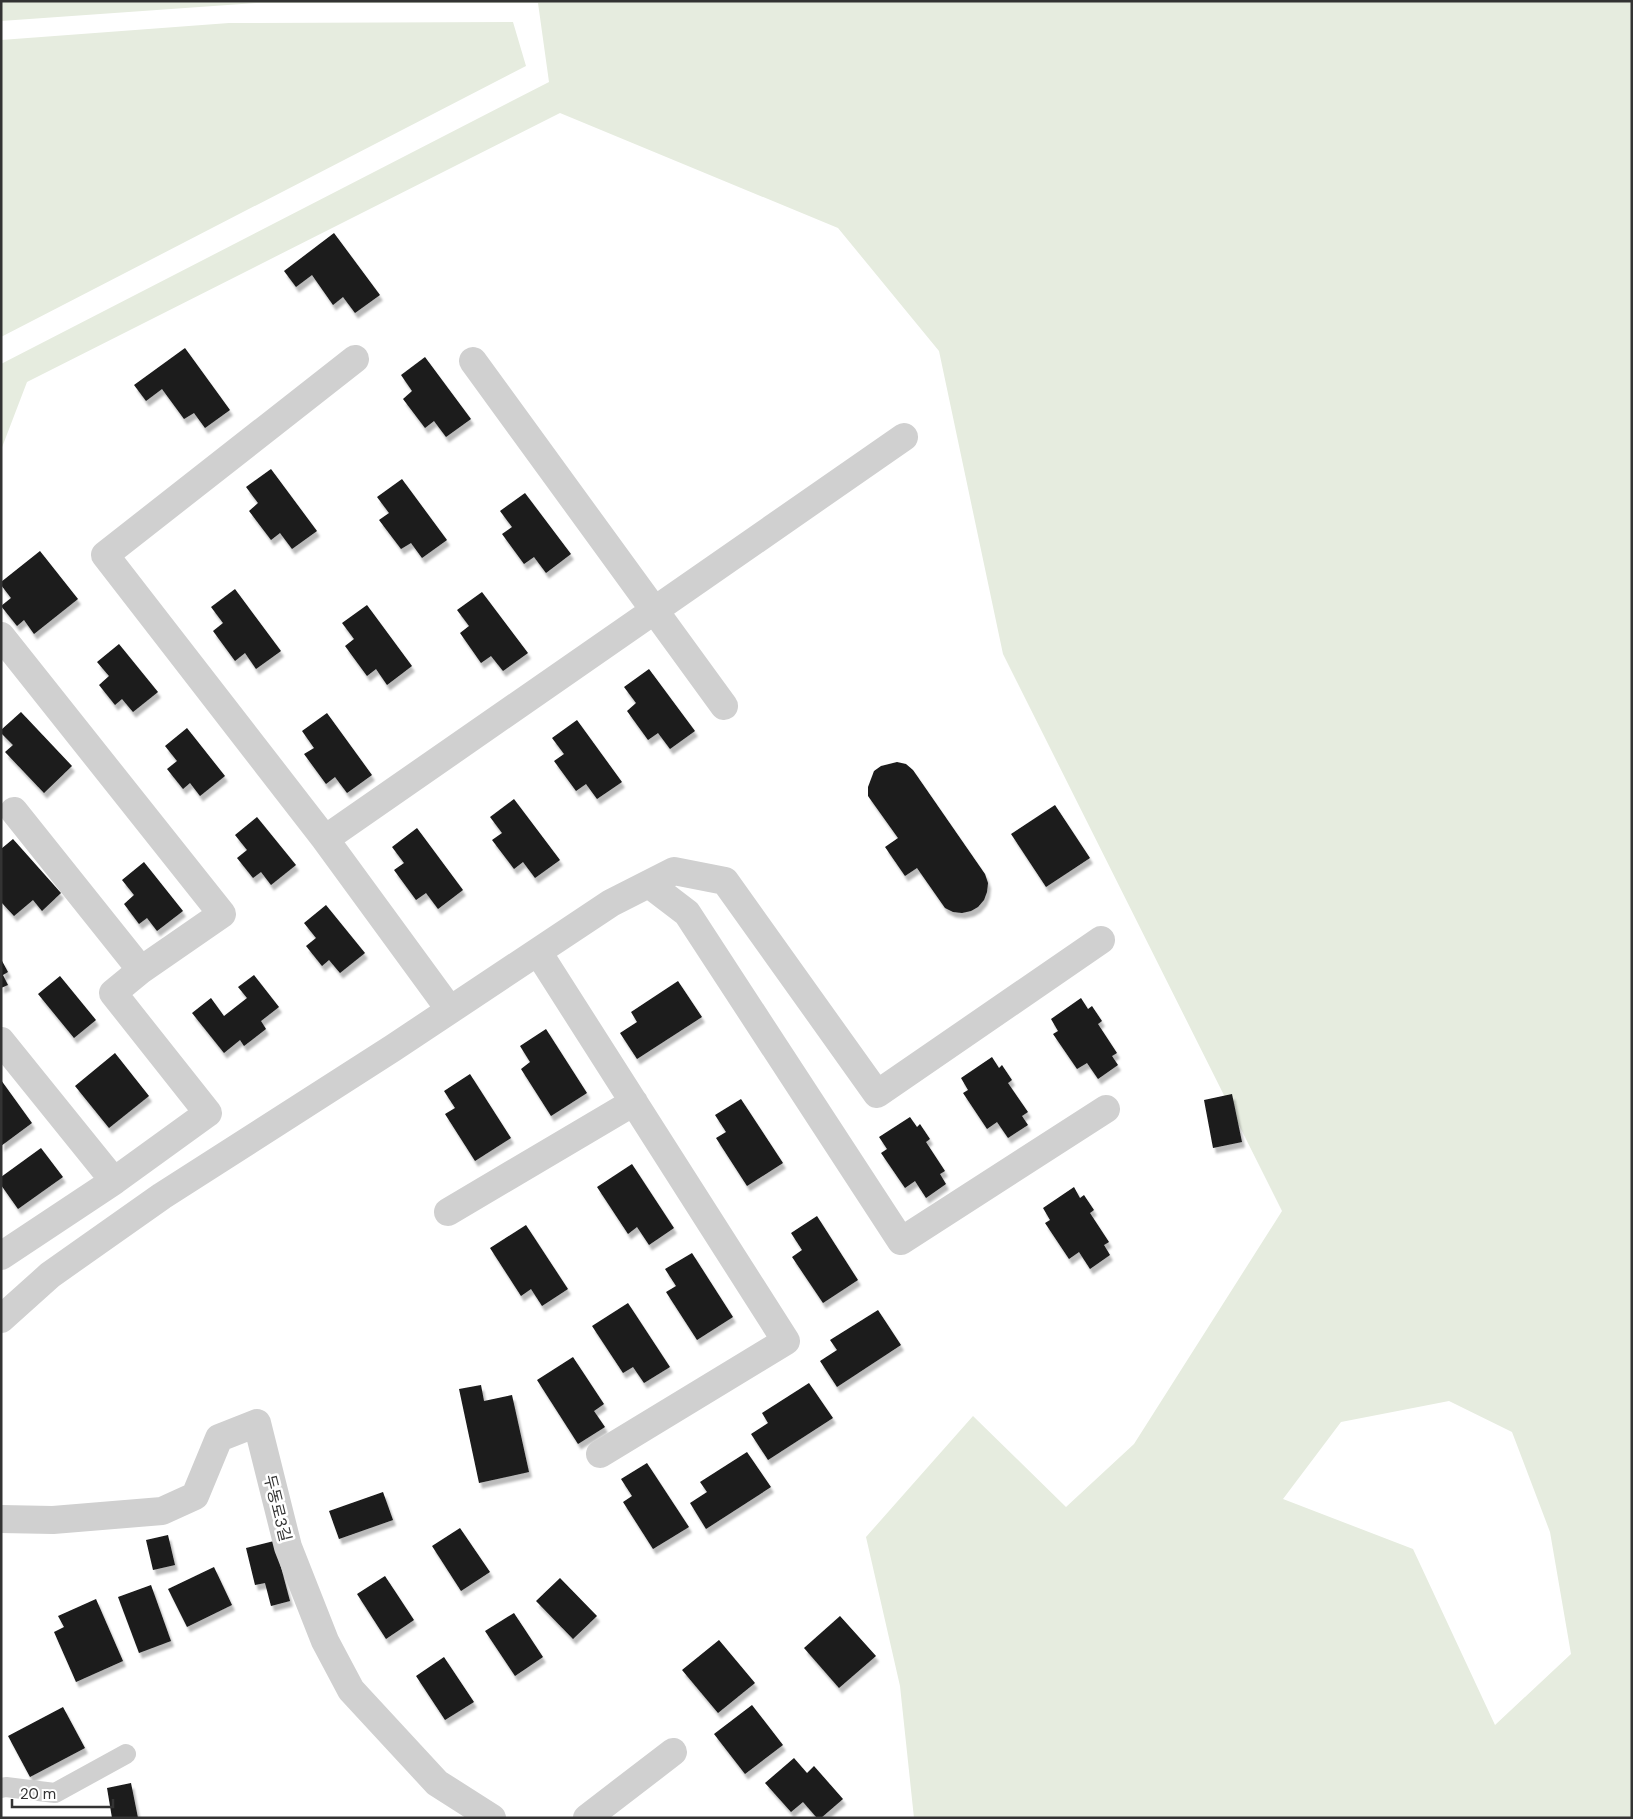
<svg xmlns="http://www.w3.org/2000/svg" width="1633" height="1819" viewBox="0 0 1633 1819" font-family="'DM Sans','Noto Sans KR',sans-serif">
  <defs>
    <filter id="shadow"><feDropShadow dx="3" dy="5.5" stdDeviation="1" flood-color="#0004"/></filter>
  </defs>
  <rect width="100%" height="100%" fill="#fff"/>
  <path fill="#e6ecdf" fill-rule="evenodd" d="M1,1H1632V1818H914L900,1686L866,1537L973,1416L1066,1507L1134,1444L1282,1211L1003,654L939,351L838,228L560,113L27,382L1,450V364L549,82L538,3H256L1,21ZM1449,1401L1512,1432L1550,1532L1571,1654L1495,1725L1413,1549L1283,1499L1341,1422Z
    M513,22L526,66L1,337V40L229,23Z"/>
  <path fill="#1a1a1a" filter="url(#shadow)" d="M334,233L380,295L355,313L343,297L333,305L312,275L296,287L284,271Z
    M185,348L230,410L205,428L194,413L184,419L162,389L146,401L134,385Z
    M425,357L471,419L446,437L434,421L425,428L403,399L412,391L401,375Z
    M271,469L317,531L292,549L280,533L271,540L249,511L258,503L246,487Z
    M402,479L447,540L422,558L411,543L401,549L379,520L389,513L377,497Z
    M525,493L571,554L546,573L534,557L524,564L502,534L512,527L500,511Z
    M40,551L78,599L34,634L24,620L17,626L1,606L11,598L1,585V582Z
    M235,589L281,651L256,669L245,653L235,661L213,631L223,623L211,607Z
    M482,592L528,653L503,671L491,656L481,663L460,633L469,626L457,610Z
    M367,605L412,666L387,685L376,669L367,676L345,646L354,639L342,623Z
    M119,644L158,692L133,712L122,699L115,705L99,685L109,676L97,662Z
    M649,669L695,731L670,749L658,733L648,740L627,711L636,703L624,687Z
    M21,712L72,766L44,793L5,752L13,745L1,733V730Z
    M327,713L372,775L347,793L335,777L326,784L304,754L314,748L302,731Z
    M577,720L622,782L597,799L586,784L576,791L554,761L564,754L552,738Z
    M187,728L225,776L200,796L190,783L183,789L167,769L177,761L165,746Z
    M897,762L906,764L913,770L985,874L988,883L987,892L984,900L978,907L971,911L962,913L953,912L945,908L917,868L905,876L885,847L898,838L868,796V787L874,771L881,766Z
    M514,799L560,860L535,878L523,862L514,869L492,840L502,833L490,817Z
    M1055,805L1090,858L1046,887L1011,834Z
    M257,817L296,865L271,885L261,872L253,878L237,858L247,850L235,835Z
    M417,828L463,890L438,909L426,893L416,900L394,870L404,863L392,847Z
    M13,839L61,893L42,911L33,900L14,916L1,902V849Z
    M144,862L183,911L157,931L147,918L139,924L124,904L134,895L122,880Z
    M326,905L365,953L340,973L329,960L322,966L306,946L316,938L304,923Z
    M1,959L8,972L3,975L8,985L1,988Z
    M254,975L279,1007L261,1021L266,1029L244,1046L240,1040L224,1053L192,1013L211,998L224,1016L247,998L238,987Z
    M60,976L96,1020L74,1038L38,994Z
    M678,981L702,1017L637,1059L620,1033L637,1022L631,1012Z
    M1081,998L1088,1009L1092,1006L1102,1021L1098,1024L1117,1053L1112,1056L1118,1065L1098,1079L1087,1063L1077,1069L1053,1034L1058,1031L1051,1019Z
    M546,1029L587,1093L551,1116L521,1069L530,1062L520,1046Z
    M115,1053L149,1096L109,1128L75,1086Z
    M992,1057L999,1068L1002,1065L1012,1080L1008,1083L1028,1112L1022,1116L1028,1125L1008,1138L997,1122L987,1129L963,1093L968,1090L961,1078Z
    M470,1074L511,1138L475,1161L445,1114L455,1108L444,1091Z
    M1,1080L32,1123L1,1146Z
    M1232,1094L1242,1142L1213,1148L1204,1100Z
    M741,1099L783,1163L747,1186L716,1138L726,1132L715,1115Z
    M910,1117L917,1127L920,1124L930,1139L926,1142L945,1171L940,1174L946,1184L926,1198L915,1181L905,1188L881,1153L887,1149L879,1137Z
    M41,1148L63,1177L18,1209L1,1185V1177Z
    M632,1164L674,1228L649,1245L637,1227L628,1234L597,1187Z
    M1074,1187L1080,1198L1084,1195L1094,1210L1090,1213L1109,1242L1104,1245L1110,1255L1090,1269L1079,1252L1069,1259L1045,1223L1050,1220L1043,1208Z
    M817,1216L858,1280L823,1303L792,1257L802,1250L791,1233Z
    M526,1225L568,1289L542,1306L531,1289L521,1296L490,1248Z
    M692,1253L733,1317L697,1340L666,1292L676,1286L665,1269Z
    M628,1303L670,1367L644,1383L633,1367L623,1373L592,1326Z
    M878,1310L901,1345L837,1387L820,1361L837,1350L830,1340Z
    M573,1357L604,1404L594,1411L605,1427L578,1444L537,1380Z
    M809,1383L833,1418L768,1460L751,1434L768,1423L762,1413Z
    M481,1385L484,1401L512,1395L529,1472L479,1483L459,1389Z
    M747,1452L771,1487L706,1529L690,1503L707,1492L700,1482Z
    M647,1463L689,1527L653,1549L623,1502L632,1496L621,1479Z
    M383,1492L393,1520L339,1539L329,1511Z
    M460,1528L490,1572L461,1591L432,1546Z
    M168,1535L175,1565L153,1570L146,1540Z
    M274,1541L290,1601L271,1606L265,1583L255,1585L246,1548Z
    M214,1567L232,1605L187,1627L168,1589Z
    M385,1576L414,1620L386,1639L357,1594Z
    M560,1578L597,1616L573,1639L536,1601Z
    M151,1585L171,1641L139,1653L118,1597Z
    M96,1599L123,1661L76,1682L54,1632L64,1627L58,1616Z
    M514,1613L543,1657L515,1676L485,1631Z
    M840,1616L876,1656L839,1688L804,1648Z
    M719,1640L755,1683L718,1713L682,1670Z
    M444,1657L474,1702L445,1720L416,1676Z
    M752,1705L783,1745L745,1774L714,1734Z
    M63,1707L85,1748L30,1777L8,1736Z
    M794,1758L807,1773L814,1766L843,1799L821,1818H817L803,1802L791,1812L765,1783Z
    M131,1783L138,1818H112L107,1788Z"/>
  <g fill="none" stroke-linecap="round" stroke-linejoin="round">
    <path stroke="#d0d0d0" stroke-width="20" d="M1,1788L6,1787L55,1793L126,1754"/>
    <path stroke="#d0d0d0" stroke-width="28" d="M355,359L105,555L325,839L450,1010
      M473,361L724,706
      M1,636L222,914L141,970L113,993L208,1113L114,1181L1,1256
      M14,811L141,970
      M325,839L904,437
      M649,884L687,913L901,1241L1106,1109
      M538,952L786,1341L600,1454
      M1,1041L114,1181
      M448,1212L634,1102
      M1,1319L50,1275L162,1196L393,1048L611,903L674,871L725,881L877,1094L1101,940
      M1,1519L53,1520L162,1511L195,1496L219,1438L257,1423L288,1547L325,1641L351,1690L437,1783L492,1818
      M587,1818L673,1752"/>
  </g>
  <g text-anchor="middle" stroke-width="5" stroke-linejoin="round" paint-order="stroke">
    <g font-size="16" fill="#333" stroke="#fff">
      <text transform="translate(278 1508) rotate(76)" y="6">두동로3길</text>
    </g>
  </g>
  <rect width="1633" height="1819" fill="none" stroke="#333333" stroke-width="5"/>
  <path d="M12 1799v8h101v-8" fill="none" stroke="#333333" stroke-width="2.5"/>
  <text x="20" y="1799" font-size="15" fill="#333333" stroke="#ffffff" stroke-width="4" paint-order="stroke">20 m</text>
</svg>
